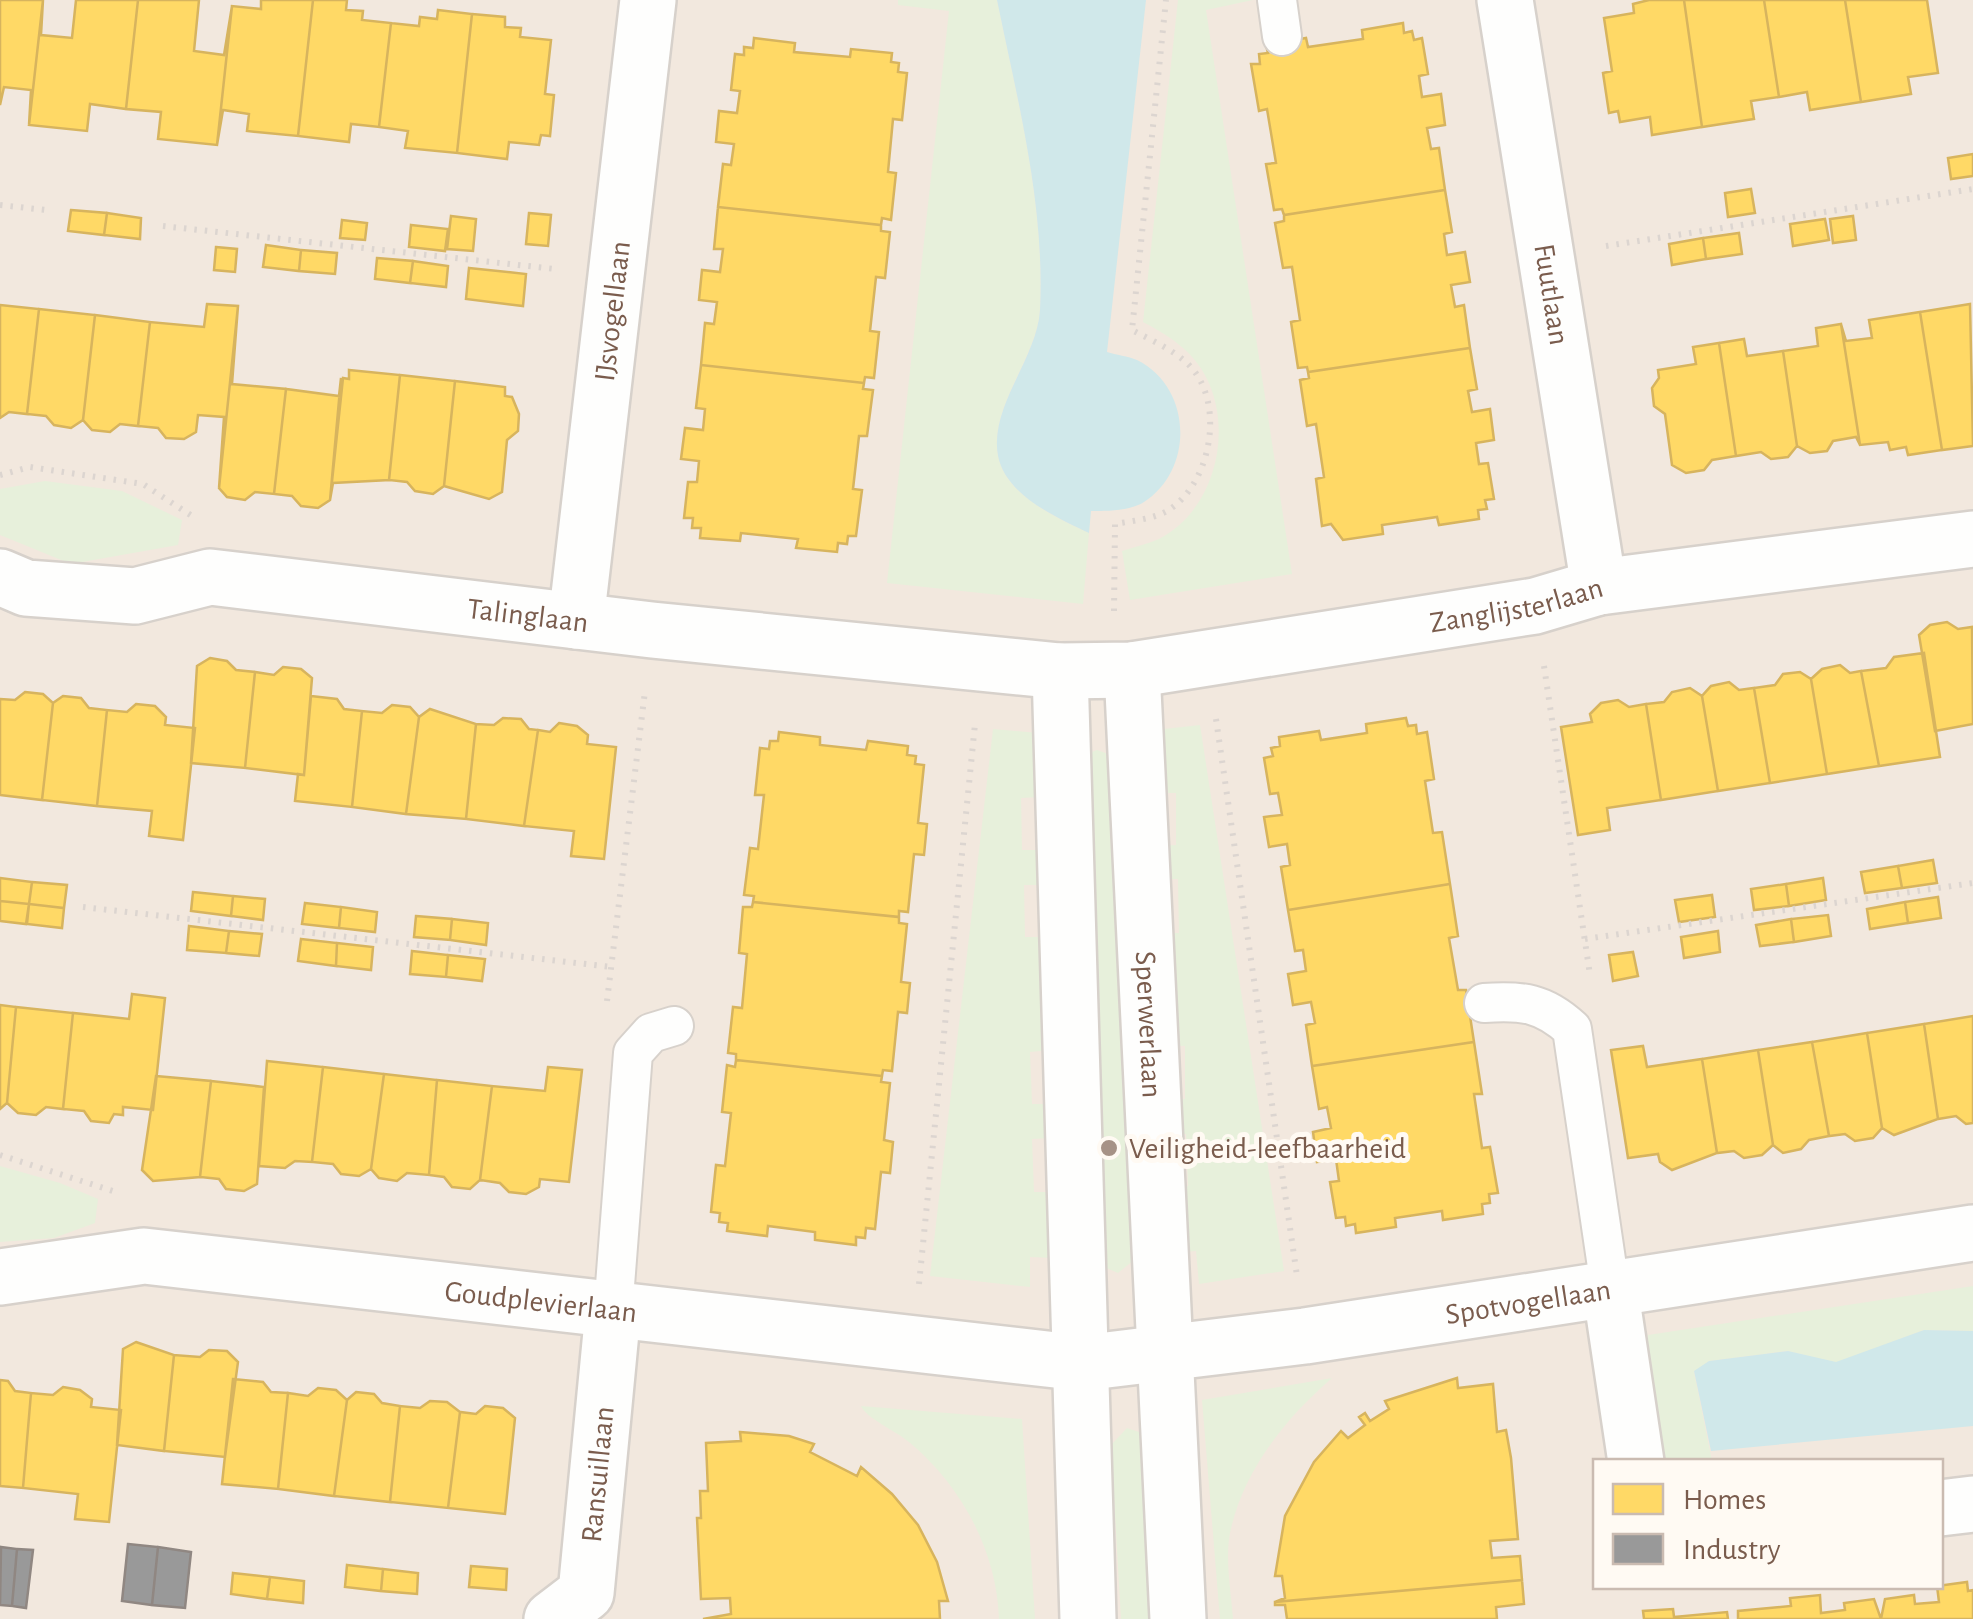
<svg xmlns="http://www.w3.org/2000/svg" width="1973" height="1619" viewBox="0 0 1973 1619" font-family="'Alegreya Sans',sans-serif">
  <rect width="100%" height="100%" fill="#f9f5f0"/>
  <path fill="#f2e8de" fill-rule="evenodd" d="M0,0H1973V1619H0ZM1596,1462H1940V1586H1596Z"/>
  <path fill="#e7f0db" d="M898,0H997C1018,103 1045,204 1040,310C1037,358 989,406 998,456C1006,496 1057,518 1089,533L1083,604L887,583L949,11L898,5Z
    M1178,0H1253L1206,10L1292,574L1130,600L1122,551C1134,547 1147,544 1159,539C1215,510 1234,431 1206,377C1193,351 1168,335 1143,322Z
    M45,481L122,491L182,520L178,545L71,564L0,535V489Z
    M1200,725L1284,1271L1199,1284L1196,1251L1172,1253L1170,1188L1188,1186L1186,1134H1168L1167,1100L1185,1099V1046L1167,1045L1162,933H1179L1178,879H1160L1158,846L1176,845V793H1157L1155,730Z
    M993,729L1039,733L1040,797L1021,798L1022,850H1042L1043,885H1024L1025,937H1045L1050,1050L1030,1052L1032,1104H1051L1052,1138L1032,1139L1034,1192H1054L1056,1258L1030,1257V1287L930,1276Z
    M1097,750L1111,755L1134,1260L1118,1273L1097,1264L1084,755Z
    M0,1166L60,1183L98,1199L95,1223L54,1238L0,1242Z
    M1973,1286V1331L1924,1330L1836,1363L1788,1351L1709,1361L1694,1372L1712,1461H1665L1645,1354L1648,1335Z
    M1332,1378C1286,1418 1243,1470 1230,1533C1225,1559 1231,1592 1233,1619H1220L1202,1400Z
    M861,1406L1022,1419L1035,1619H999C997,1551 961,1485 909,1442C896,1431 866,1418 861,1406Z
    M1127,1428L1142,1433L1159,1619H1121L1111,1445Z"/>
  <path fill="#d0e8ea" d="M997,0H1146L1107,352C1116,355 1128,356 1137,360C1192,387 1195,469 1144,502C1130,511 1107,511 1091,511L1089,533C1058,518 1006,496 998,456C989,406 1037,359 1040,310C1045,204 1018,103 997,0Z
    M1924,1330L1973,1331V1426L1711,1451L1694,1371L1709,1361L1788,1351L1836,1362Z"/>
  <path fill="#ffd966" stroke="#d7b45e" stroke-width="2.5" d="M0,0H43L29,125L31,90L4,87L0,105Z
    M43,0L41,35L72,38L76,0H138L126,109L90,104L87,131L29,125Z
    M138,0H199L194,51L224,55L232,6L217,145L158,139L161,112L126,109Z
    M261,0H313L298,136L247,131L249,114L223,110L217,145L232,6L261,9Z
    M313,0H347L346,10L363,11L362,20L391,23L379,127L351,124L349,142L298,136Z
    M1684,0H1764L1779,97L1751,101L1754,119L1702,127Z
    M1684,0L1702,127L1652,135L1650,117L1620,122L1618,111L1609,113L1603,73L1612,71L1604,18L1634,13L1633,4L1649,0Z
    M1764,0H1845L1861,102L1810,110L1807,92L1779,97Z
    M1845,0H1927L1938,73L1908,77L1911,94L1861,102Z
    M438,10L472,14L457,153L405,148L408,131L379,127L391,23L419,26L420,17L437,19Z
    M472,14L505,17V27L521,28L520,37L551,40L545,94L554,95L550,136L541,135L539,145L509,142L507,159L457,153Z
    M1403,23L1404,33L1412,31L1414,40L1422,38L1428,74L1419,76L1422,97L1441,94L1445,125L1427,128L1431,149L1439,148L1445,190L1284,215L1282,209L1274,210L1266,164L1276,163L1267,109L1259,111L1251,64H1260L1259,54L1268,53L1266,45L1306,38L1308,47L1363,39L1362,30Z
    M754,38L795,43L794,52L850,57L851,49L892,53L891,62L899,63L898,72L907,73L902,120L893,119L888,172L896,173L891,220L882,218L881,225L718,207L723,164L731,165L734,144L716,142L719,111L737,113L740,91L731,90L735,54L744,55V47L753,48Z
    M1973,154V176L1951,179L1948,158Z
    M1751,189L1755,213L1728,217L1725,193Z
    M1445,190L1452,232L1444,234L1447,255L1465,252L1470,282L1451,285L1455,307L1464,305L1470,348L1308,372L1307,367L1298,368L1291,322L1300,320L1292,267L1283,268L1275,223L1284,221V215Z
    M718,207L881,225V231L890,232L885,278L876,277L870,331L879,332L874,378L865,377L864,383L701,365L705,323L714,324L717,302L699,300L702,270L720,272L723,249H714Z
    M71,210L107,213L104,235L68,231Z
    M107,213L141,218L140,239L104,235Z
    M529,213L551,215L548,246L526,244Z
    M451,216L476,219L473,251L447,249Z
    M1853,216L1856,240L1833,243L1830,219Z
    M1825,219L1829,240L1793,246L1790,224Z
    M342,220L367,223L365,240L340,238Z
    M411,225L448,229L445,251L409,247Z
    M1739,233L1742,254L1706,259L1703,238Z
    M1703,238L1706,259L1672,265L1669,244Z
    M266,245L301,250L299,271L263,267Z
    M216,247L237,249L235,272L214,270Z
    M301,250L337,253L335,274L299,271Z
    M377,258L413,261L410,283L375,279Z
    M413,261L448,266L446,287L410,283Z
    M469,268L526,274L523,306L466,299Z
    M207,304L238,306L219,488L224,417L198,415L196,432L184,439L166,438L158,428L138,426L150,322L204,327Z
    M1970,304L1973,446L1942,450L1920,312Z
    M0,305L39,309L27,414L9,412L0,418Z
    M238,306L232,384L286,389L274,494L255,492L245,500L227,497L219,488Z
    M39,309L95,315L83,420L71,428L54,425L46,416L27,414Z
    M1920,312L1942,450L1908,455L1906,447L1890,450L1888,442L1860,445L1841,324L1846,341L1872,338L1869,320Z
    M95,315L150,322L138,426L120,424L110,432L92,430L83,420Z
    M1841,324L1860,445L1856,437L1833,441L1827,451L1810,453L1797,446L1783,351L1818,346L1816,328Z
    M1744,339L1747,356L1783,351L1797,446L1788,457L1771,459L1761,452L1736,456L1719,343Z
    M1719,343L1736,456L1712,460L1704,470L1686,473L1672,465L1665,414L1654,406L1652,388L1659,378L1658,370L1696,364L1693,347Z
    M1470,348L1477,389L1468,391L1472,412L1490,409L1494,440L1476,443L1479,464L1488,463L1494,499L1485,500L1487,509L1478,510L1479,519L1439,525L1437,517L1382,525L1383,534L1343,540L1331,524L1322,526L1316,479L1324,477L1316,424L1307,426L1300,380L1309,378L1308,372Z
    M701,365L864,383L863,389L873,390L867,436H859L853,489L862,490L856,536H848L847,544L838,543L837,552L796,548L798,539L741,533L740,541L700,538L701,528H692L693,518H684L688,482H697L699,461L681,459L685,428L703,430L705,409L696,408Z
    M349,370L400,375L389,480L333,483L330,500L343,378L349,379Z
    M400,375L455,381L444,486L433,494L415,491L407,482L389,480Z
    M341,378L330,500L318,508L301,506L292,496L274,494L286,389L339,396Z
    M455,381L505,387V396L512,397L519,414L518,431L507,440L502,492L489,499L444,486Z
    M1947,622L1958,629L1972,627L1973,724L1935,731L1919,635L1930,625Z
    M1924,653L1940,757L1879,766L1861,671L1886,668L1894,657Z
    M210,658L227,661L236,670L255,672L245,768L191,763L197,666Z
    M1840,665L1850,673L1861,671L1879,766L1827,774L1811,679L1822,669Z
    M283,667L301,669L312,678L304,775L245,768L255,672L274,675Z
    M1800,672L1811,679L1827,774L1770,783L1754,688L1775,685L1783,674Z
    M1729,682L1739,690L1754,688L1770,783L1718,791L1702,696L1711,686Z
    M1690,688L1702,696L1718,791L1661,800L1646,704L1664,702L1672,692Z
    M25,692L43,694L53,703L42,800L0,795V699L15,700Z
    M63,696L81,698L89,708L107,710L97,806L42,800L53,703Z
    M311,696L337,699L344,709L362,711L352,807L295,801L298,774L304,775Z
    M1618,700L1629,707L1646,704L1661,800L1607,808L1610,830L1578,835L1561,727L1592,722L1590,714L1601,703Z
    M136,704L155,706L166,717L165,725L195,728L183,840L149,836L152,811L97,806L107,710L127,712Z
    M392,705L410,707L419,717L406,814L352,807L362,711L382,713Z
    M430,709L476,724L466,819L406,814L419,717Z
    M503,718L521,719L529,729L538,730L524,826L466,819L476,724L494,725Z
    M1406,718L1408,726L1416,725L1417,734L1427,732L1434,779L1425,781L1433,833L1442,832L1450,884L1288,910L1281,867L1290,865L1287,844L1269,847L1264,817L1282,815L1278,793L1270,794L1264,758L1273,756L1271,748L1280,746L1279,737L1319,731L1321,740L1367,733L1366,724Z
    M559,723L577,726L588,735L587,744L616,747L604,859L571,856L574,831L524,826L538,730L550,732Z
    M779,732L820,737V745L866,750L868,741L908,746L907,755L916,756L915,764L924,765L918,823L927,824L924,855L914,854L908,912L899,911V917L753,902L754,896L744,895L750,848L758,849L764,795H755L760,748L769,749L770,741H778Z
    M1933,860L1937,883L1902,888L1898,866Z
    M1898,866L1902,888L1865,893L1861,872Z
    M0,878L32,882L29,904L0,901Z
    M1823,878L1826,900L1789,906L1786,884Z
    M32,882L67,885L64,908L29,904Z
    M1450,884L1458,936L1449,938L1458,990H1466L1474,1042L1312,1066L1306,1025L1315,1023L1311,1002L1293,1005L1288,974L1306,971L1303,950L1295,951L1288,910Z
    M1786,884L1789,906L1754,910L1751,889Z
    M193,892L233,896L231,916L191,911Z
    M1712,895L1715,917L1679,922L1675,900Z
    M233,896L265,899L263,920L231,916Z
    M1938,897L1941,918L1908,923L1905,902Z
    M0,901L29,904L26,924L0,921Z
    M753,902L899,917V923L907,924L901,982L910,983L907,1013L898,1012L892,1071L883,1070L882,1076L736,1060V1054L728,1053L733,1007L742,1008L747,954L739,953L743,907H752Z
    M1905,902L1908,923L1870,929L1867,909Z
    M305,903L341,907L339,928L302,924Z
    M29,904L64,908L62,928L27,924Z
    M341,907L377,912L375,932L339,928Z
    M1828,915L1831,936L1794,942L1791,919Z
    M416,916L452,919L450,940L414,937Z
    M452,919L488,923L486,945L450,940Z
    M1791,919L1794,942L1760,946L1756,925Z
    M189,926L229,931L226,953L187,950Z
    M229,931L262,934L259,956L226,953Z
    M1718,931L1720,952L1684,958L1681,937Z
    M301,939L337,943L336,966L298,961Z
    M337,943L373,947L371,970L336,966Z
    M412,951L448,955L446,977L410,974Z
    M1633,952L1638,976L1613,981L1609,955Z
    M448,955L485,959L482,981L446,977Z
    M132,994L165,998L153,1110L123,1107V1115L114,1114L109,1123L91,1121L84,1111L63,1109L73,1013L129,1019Z
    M0,1005L16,1007L7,1103L0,1109Z
    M16,1007L73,1013L63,1109L46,1107L36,1115L18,1113L7,1103Z
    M1973,1016V1123L1966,1124L1956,1116L1938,1119L1924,1024Z
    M1924,1024L1938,1119L1894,1135L1882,1128L1867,1033Z
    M1867,1033L1882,1128L1873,1138L1855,1141L1845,1134L1829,1136L1812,1042Z
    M1474,1042L1482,1094H1474L1482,1148L1490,1147L1498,1193L1489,1194L1490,1203L1482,1204L1483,1214L1443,1220L1442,1211L1395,1218L1396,1227L1356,1233L1355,1224L1346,1226L1345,1217L1336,1218L1330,1182L1339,1181L1336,1159L1317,1162L1313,1132L1331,1128L1327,1107L1319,1109L1312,1066Z
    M1812,1042L1829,1136L1809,1140L1801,1149L1783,1153L1773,1145L1758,1050Z
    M1643,1046L1647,1067L1702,1059L1717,1153L1672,1170L1660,1162L1658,1154L1628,1158L1611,1050Z
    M1758,1050L1773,1145L1762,1155L1744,1158L1734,1151L1717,1153L1702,1059Z
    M736,1060L882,1076L881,1082L890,1083L884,1140L893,1142L890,1173L881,1172L875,1229L866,1228L865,1238L856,1237V1245L815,1240V1232L768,1226L767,1236L727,1231L728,1223L719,1222L720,1213L711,1212L716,1165L725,1166L731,1113L722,1112L727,1065L735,1067Z
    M267,1061L323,1067L312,1162L295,1161L285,1168L259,1166Z
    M323,1067L384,1074L371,1169L359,1176L341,1174L333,1164L312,1162Z
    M548,1067L582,1070L569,1182L540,1179L539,1187L526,1194L509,1192L500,1183L480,1180L492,1086L545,1091Z
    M384,1074L437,1080L429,1175L407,1173L397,1181L379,1178L371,1169Z
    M156,1076L211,1081L200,1177L153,1181L142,1170Z
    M437,1080L492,1086L480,1180L470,1189L452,1187L444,1177L429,1175Z
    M211,1081L264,1087L257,1184L244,1191L226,1189L219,1179L200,1177Z
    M136,1342L174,1355L164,1451L117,1445L123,1349Z
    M209,1350L227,1351L238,1362L225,1457L164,1451L174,1355L200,1357Z
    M1457,1378L1458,1388L1493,1384L1497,1432L1506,1430L1511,1458L1518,1539L1490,1541L1492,1558L1520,1556L1522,1580L1275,1602L1285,1598L1282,1576H1275L1285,1516L1314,1462L1341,1431L1348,1438L1365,1425L1359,1417L1365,1413L1370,1421L1389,1409L1385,1401Z
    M233,1379L263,1382L271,1392L288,1393L278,1489L222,1484Z
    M0,1380L8,1381L15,1391L31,1393L23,1488L0,1486Z
    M63,1387L80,1390L92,1399L91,1407L121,1410L109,1522L75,1519L78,1494L23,1488L31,1393L53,1395Z
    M318,1388L336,1390L347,1400L334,1496L278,1489L288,1393L308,1396Z
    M356,1392L374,1394L382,1403L400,1406L390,1502L334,1496L347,1400Z
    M430,1401L447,1402L460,1412L448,1508L390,1502L400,1406L420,1408Z
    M485,1406L503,1408L515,1418L505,1514L448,1508L460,1412L476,1414Z
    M740,1432L789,1436L814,1444L810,1452L857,1476L861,1467L892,1494L918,1525L937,1562L948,1601H939L940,1619H703L731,1614L730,1598L701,1599L697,1518H701L700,1491H708L706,1443L741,1441Z
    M347,1565L383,1569L381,1591L345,1587Z
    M471,1566L507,1569L506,1590L469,1587Z
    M383,1569L418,1573L417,1594L381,1591Z
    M233,1573L270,1577L267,1599L231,1594Z
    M270,1577L304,1581L303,1603L267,1599Z
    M1522,1580L1524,1604L1496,1607L1497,1619H1287L1285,1605H1275V1602Z
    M1967,1582L1968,1591L1973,1590V1619H1881L1885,1599L1914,1595L1915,1604L1939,1602L1937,1586Z
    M1820,1595L1821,1613L1845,1610L1844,1603L1874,1599L1881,1619H1738V1611L1791,1606L1790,1598Z
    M1673,1609L1674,1617L1727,1612L1728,1619H1644L1643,1611Z"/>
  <path fill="#999" stroke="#908782" stroke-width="2.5" d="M128,1544L158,1547L152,1605L122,1601Z
    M1,1547L17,1549L12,1606L0,1605Z
    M158,1547L191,1552L185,1608L152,1605Z
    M17,1549L33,1550L26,1608L12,1606Z"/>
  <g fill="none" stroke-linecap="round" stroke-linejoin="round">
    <defs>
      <path id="service" d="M1277,0L1282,36
        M1484,1003C1522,1000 1544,1003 1572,1029L1610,1287
        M613,1311L633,1053L651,1033L674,1026"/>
      <g id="minor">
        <path id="s1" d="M1505,0L1599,587"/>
        <path id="s2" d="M0,577L26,588L135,596L210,577L652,630L1060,671L1132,670L1535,606L1599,587L1973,539"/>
        <path id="s3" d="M576,621L648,0"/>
        <path id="s4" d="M1132,670L1178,1619"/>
        <path d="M1060,671L1088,1619"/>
        <path id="s5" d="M0,1277L144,1256L1082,1363L1305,1336L1973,1233"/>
        <path d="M1610,1287L1636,1462"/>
        <path d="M1940,1508L1973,1504"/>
        <path id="s6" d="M552,1619L586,1593L613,1311"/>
      </g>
    </defs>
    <use href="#service" stroke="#d7d1cb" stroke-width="42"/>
    <use href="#minor" stroke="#d7d1cb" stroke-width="60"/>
    <path stroke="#dcd5d0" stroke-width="6" stroke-dasharray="2.5 8" stroke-linecap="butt" d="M0,205L46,210
      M163,226L555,269
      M1606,246L1973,189
      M0,475L30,467L143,484L192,516
      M1114,611L1115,524C1131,521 1153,519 1167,511C1207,487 1222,420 1200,380C1186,354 1156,343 1132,330L1166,0
      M1544,666L1590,975
      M1216,719L1297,1276
      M83,907L612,967
      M1585,939L1973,883
      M607,1001L645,691
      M0,1155L113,1191L116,1197
      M919,1284L975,724"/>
    <use href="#service" stroke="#fefefd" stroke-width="38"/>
    <use href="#minor" stroke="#fefefd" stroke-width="55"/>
  </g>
  <circle fill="#a69286" stroke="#fffaf3" stroke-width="4" cx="1109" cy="1148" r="10"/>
  <g text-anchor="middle" stroke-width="10" stroke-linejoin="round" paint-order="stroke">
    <g font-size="30" fill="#7a5c4d" stroke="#fffaf3">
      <text dy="10" stroke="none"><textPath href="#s1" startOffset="298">Fuutlaan</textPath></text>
      <text dy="10" stroke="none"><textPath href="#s3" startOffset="312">IJsvogellaan</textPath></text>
      <text dy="10" stroke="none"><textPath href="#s2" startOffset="1532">Zanglijsterlaan</textPath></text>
      <text dy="10" stroke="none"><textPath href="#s2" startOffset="535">Talinglaan</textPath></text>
      <text dy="10" stroke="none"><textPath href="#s4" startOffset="355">Sperwerlaan</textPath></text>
      <text dy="10" stroke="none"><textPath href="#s5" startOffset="1540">Spotvogellaan</textPath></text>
      <text dy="10" stroke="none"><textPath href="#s5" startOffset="545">Goudplevierlaan</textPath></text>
      <text dy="10" stroke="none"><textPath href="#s6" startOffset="162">Ransuillaan</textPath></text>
    </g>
    <g font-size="30" fill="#7a5c4d" stroke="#fffaf3" text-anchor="start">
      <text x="1129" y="1158">Veiligheid-leefbaarheid</text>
    </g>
  </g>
  <rect x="1593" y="1459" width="350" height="130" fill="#fffaf3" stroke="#cabbb1" stroke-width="2.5"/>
  <rect x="1613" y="1484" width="50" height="30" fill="#ffd966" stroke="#cabbb1" stroke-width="2.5"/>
  <text x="1683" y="1509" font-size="30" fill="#7a5c4d">Homes</text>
  <rect x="1613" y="1534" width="50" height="30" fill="#999999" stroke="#cabbb1" stroke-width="2.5"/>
  <text x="1683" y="1559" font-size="30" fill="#7a5c4d">Industry</text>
</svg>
